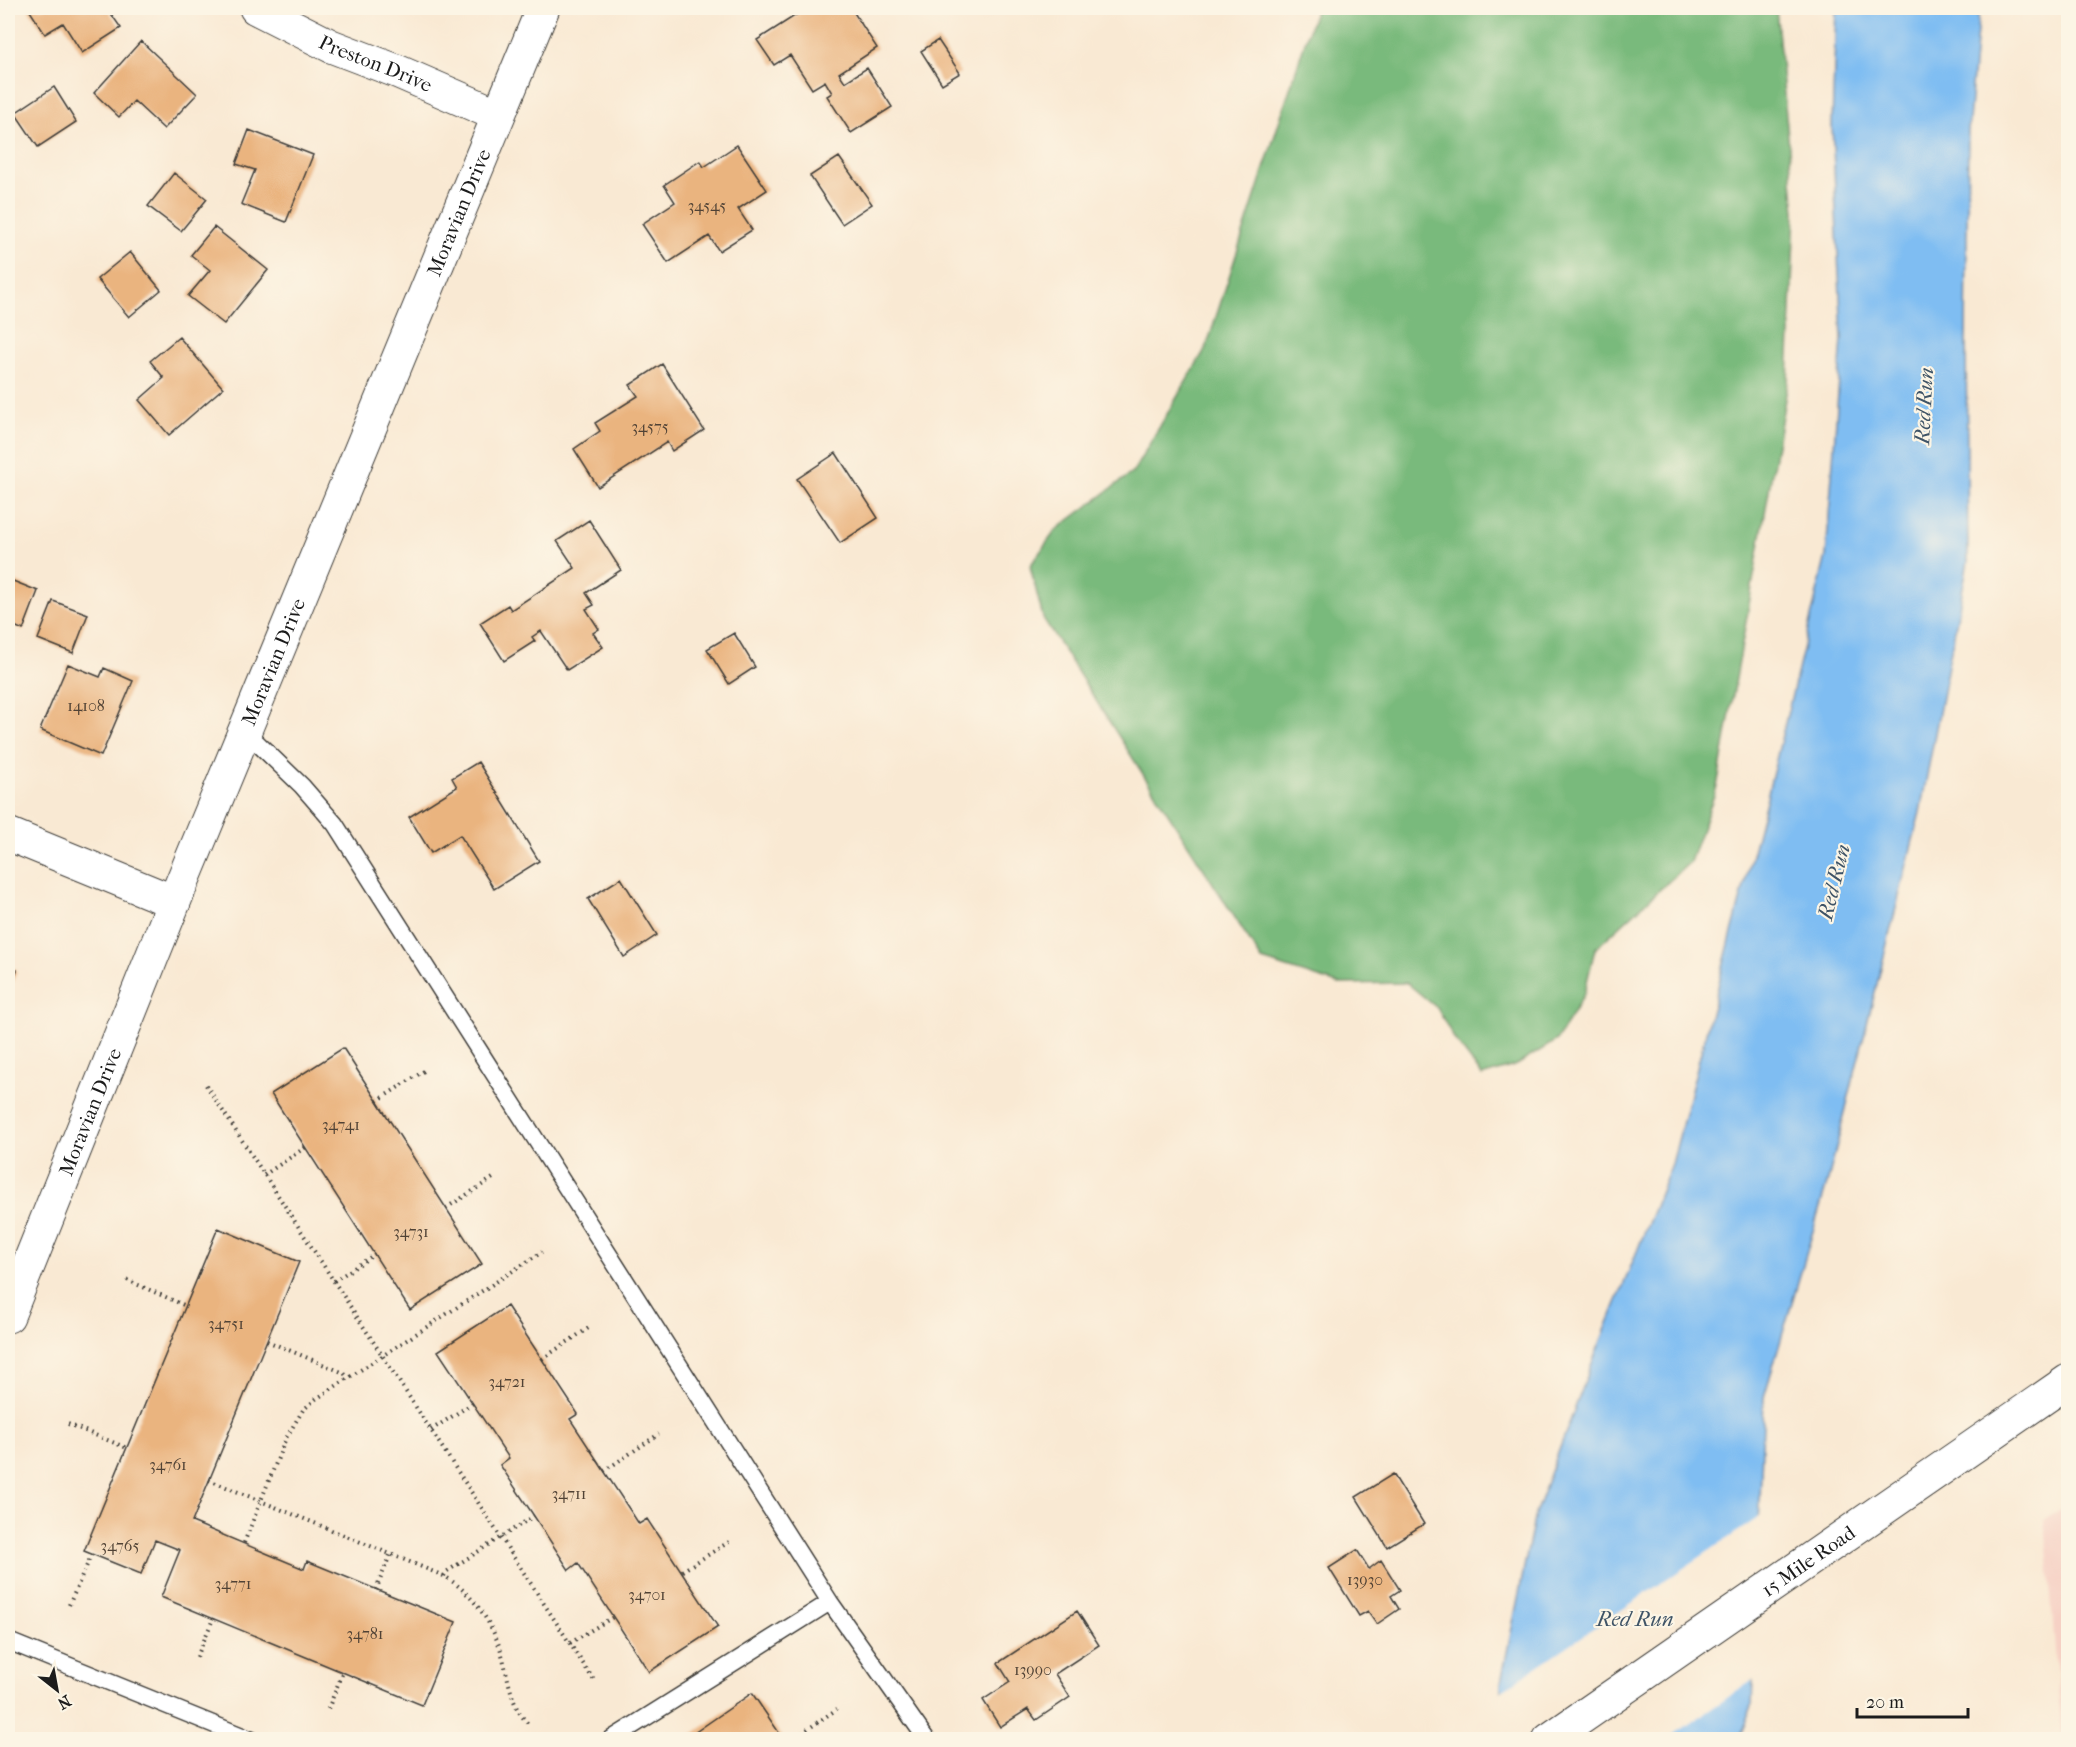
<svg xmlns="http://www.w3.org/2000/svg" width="2076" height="1747" viewBox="0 0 2076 1747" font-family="'IM FELL French Canon',serif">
  <rect width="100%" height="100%" fill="#fcf5e5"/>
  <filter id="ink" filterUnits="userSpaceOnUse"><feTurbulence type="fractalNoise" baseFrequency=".0167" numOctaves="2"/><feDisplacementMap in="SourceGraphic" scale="12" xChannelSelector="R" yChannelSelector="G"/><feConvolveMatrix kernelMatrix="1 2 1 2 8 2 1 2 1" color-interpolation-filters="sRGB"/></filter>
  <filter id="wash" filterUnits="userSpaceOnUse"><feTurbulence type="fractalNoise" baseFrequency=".008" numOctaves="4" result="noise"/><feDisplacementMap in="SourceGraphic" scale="24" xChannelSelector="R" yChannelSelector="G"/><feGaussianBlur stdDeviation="1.35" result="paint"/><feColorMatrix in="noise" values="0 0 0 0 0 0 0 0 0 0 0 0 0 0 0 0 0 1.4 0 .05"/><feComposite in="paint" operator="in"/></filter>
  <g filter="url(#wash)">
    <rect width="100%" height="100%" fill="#f9e9d3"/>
    <path fill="#f6d1c5" d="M2068,1504V1739L2062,1740L2045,1520Z"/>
    <path fill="#79ba7b" stroke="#4a6b4c" stroke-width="1.5" d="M1316,8H1776L1795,212L1788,382L1717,787L1690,862L1595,949L1584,994L1557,1040L1517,1065L1482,1076L1455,1040L1437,1008L1407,983L1338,984L1262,960L1043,618L1030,566L1056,530L1133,472L1206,348Z"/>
    <path fill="#7fbdf2" stroke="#4e6c87" stroke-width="1.5" d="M1836,8H1979L1968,132L1966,341L1968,561L1920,812L1828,1180L1764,1397L1752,1706L1738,1739L1499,1740L1501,1682L1535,1514L1592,1363L1672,1164L1767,797L1826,556L1842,339L1832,125Z"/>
    <path fill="#f9e9d3" d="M1761,1516L1756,1678L1666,1740H1496L1498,1693Z"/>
    <g id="blocks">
      <path fill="#eab47f" d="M28,8H107L121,28L82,53L63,23L45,34Z
        M807,8H851L877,48L839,73L845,82L867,68L892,107L851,133L827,96L832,93L825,81L812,89L790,55L774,65L757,40Z
        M938,40L960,73L942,84L921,51Z
        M141,41L197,94L164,129L134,101L119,117L94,93Z
        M54,87L76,122L38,147L15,113Z
        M249,130L313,155L286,222L241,204L255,170L236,164Z
        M737,145L767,190L738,209L752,230L719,251L709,236L668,263L642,224L675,202L664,185L700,161L704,167Z
        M839,157L872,204L842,224L810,176Z
        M174,173L207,199L181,231L148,206Z
        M214,227L268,270L224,324L188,296L210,270L191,255Z
        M130,252L161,290L129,317L97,279Z
        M179,337L223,388L169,435L139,400L164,378L150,361Z
        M662,364L704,430L672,451L667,442L598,487L574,449L600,431L595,423L638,396L630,385Z
        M836,453L878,518L840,543L797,479Z
        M589,520L621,570L586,593L594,605L586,609L599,629L593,633L603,647L567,670L541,631L532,637L535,641L504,661L480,623L508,605L511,610L575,568L557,541Z
        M8,579L38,591L23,630L8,623Z
        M53,601L88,614L73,653L38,639Z
        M734,633L755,667L729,684L707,649Z
        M68,664L100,677L104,668L133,681L101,756L40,730Z
        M478,762L539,861L494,889L460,835L431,853L409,817L457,787L452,778Z
        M621,878L657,935L624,957L588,899Z
        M8,966L17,970L8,994Z
        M343,1048L482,1264L410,1310L271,1094Z
        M218,1228L299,1262L192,1522L304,1569L307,1561L456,1622L422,1705L161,1597L180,1550L155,1540L141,1574L84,1551Z
        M507,1306L578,1414L570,1419L639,1524L647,1519L718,1627L649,1672L578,1563L569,1570L534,1516L500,1465L509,1458L438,1351Z
        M1393,1474L1424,1524L1387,1547L1356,1497Z
        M1357,1550L1369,1569L1381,1560L1400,1590L1391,1596L1399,1609L1377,1624L1368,1611L1359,1616L1329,1568Z
        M1077,1611L1099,1645L1055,1674L1070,1697L1036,1720L1028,1709L1000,1727L983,1700L1010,1682L998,1663Z
        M752,1693L784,1740H684Z"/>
    </g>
  </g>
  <g filter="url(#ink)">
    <use href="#blocks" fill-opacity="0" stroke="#3d3b37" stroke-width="1.5"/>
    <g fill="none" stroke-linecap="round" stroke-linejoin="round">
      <defs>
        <path id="lane" d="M245,731L302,786L335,824L830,1602L927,1740
          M8,1641L252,1740
          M610,1740L830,1602"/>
        <g id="street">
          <path id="s1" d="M256,8L331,46L399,72L498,115"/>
          <path d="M8,834L174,902"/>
        </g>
        <g id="secondary">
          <path id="s2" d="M8,1316L174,902L543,8"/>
          <path id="s3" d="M1549,1740L2068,1381"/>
        </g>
      </defs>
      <use href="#lane" stroke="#3d3b37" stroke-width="19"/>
      <use href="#street" stroke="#3d3b37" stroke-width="35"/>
      <use href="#secondary" stroke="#3d3b37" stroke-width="35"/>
      <path stroke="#3d3b37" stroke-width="4" stroke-dasharray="1.5 4.5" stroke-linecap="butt" d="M206,1085L595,1682
        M377,1101L424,1071
        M264,1175L306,1147
        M446,1208L493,1178
        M127,1280L186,1306
        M334,1281L375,1254
        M267,1341L344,1373L348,1378
        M542,1359L590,1327
        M68,1424L127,1448
        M431,1430L473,1403
        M604,1471L659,1434
        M209,1480L444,1576C471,1592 489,1618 500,1648C506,1666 508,1687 516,1706C519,1713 524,1719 529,1725
        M244,1543L286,1438L303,1410L316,1399L542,1252
        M682,1571L729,1542
        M444,1576L446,1572L534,1516
        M376,1590L390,1555
        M69,1605L92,1554
        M570,1643L613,1617
        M197,1657L213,1619
        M328,1709L343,1672
        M792,1740L837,1709"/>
      <use href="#lane" stroke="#fff" stroke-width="16"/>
      <use href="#street" stroke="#fff" stroke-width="33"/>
      <use href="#secondary" stroke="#fff" stroke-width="33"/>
    </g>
  </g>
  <g text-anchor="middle" stroke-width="4.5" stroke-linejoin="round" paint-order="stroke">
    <g font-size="16" fill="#504235">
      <text x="707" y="211">34545</text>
      <text x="650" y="432">34575</text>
      <text x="86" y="711">14108</text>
      <text x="341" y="1130">34741</text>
      <text x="411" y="1237">34731</text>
      <text x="226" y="1329">34751</text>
      <text x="507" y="1387">34721</text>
      <text x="168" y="1470">34761</text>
      <text x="569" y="1499">34711</text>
      <text x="120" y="1551">34765</text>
      <text x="1365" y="1585">13930</text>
      <text x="233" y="1589">34771</text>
      <text x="647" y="1600">34701</text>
      <text x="365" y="1639">34781</text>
      <text x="1033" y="1675">13990</text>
    </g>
    <g font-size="20" fill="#1c1c1c" stroke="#fcf5e5">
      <text dy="7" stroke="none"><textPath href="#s1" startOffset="132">Preston Drive</textPath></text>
      <text dy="7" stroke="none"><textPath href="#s2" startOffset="1192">Moravian Drive</textPath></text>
      <text dy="7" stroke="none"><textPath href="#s2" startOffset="706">Moravian Drive</textPath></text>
      <text dy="7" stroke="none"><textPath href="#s2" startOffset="220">Moravian Drive</textPath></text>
      <text dy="7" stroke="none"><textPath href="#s3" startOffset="315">15 Mile Road</textPath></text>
    </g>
    <g font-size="21" font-style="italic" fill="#3f5467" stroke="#fcf5e5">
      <text transform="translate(1924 406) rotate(-87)" y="7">Red Run</text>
      <text transform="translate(1834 882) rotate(-76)" y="7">Red Run</text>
      <text x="1635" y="1626">Red Run</text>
    </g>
  </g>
  <rect width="2076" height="1747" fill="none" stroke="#fcf5e5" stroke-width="30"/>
  <g transform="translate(57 1690) rotate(149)" stroke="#fcf5e5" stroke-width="4.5" paint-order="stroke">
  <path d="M0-4.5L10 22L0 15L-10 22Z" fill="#1c1c1c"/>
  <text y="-9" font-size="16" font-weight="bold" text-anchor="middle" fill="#1c1c1c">N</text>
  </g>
  <path d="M1857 1708v9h111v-9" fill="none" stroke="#1c1c1c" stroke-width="3"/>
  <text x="1866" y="1708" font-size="18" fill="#1c1c1c" stroke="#fcf5e5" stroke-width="4.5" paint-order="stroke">20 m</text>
</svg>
